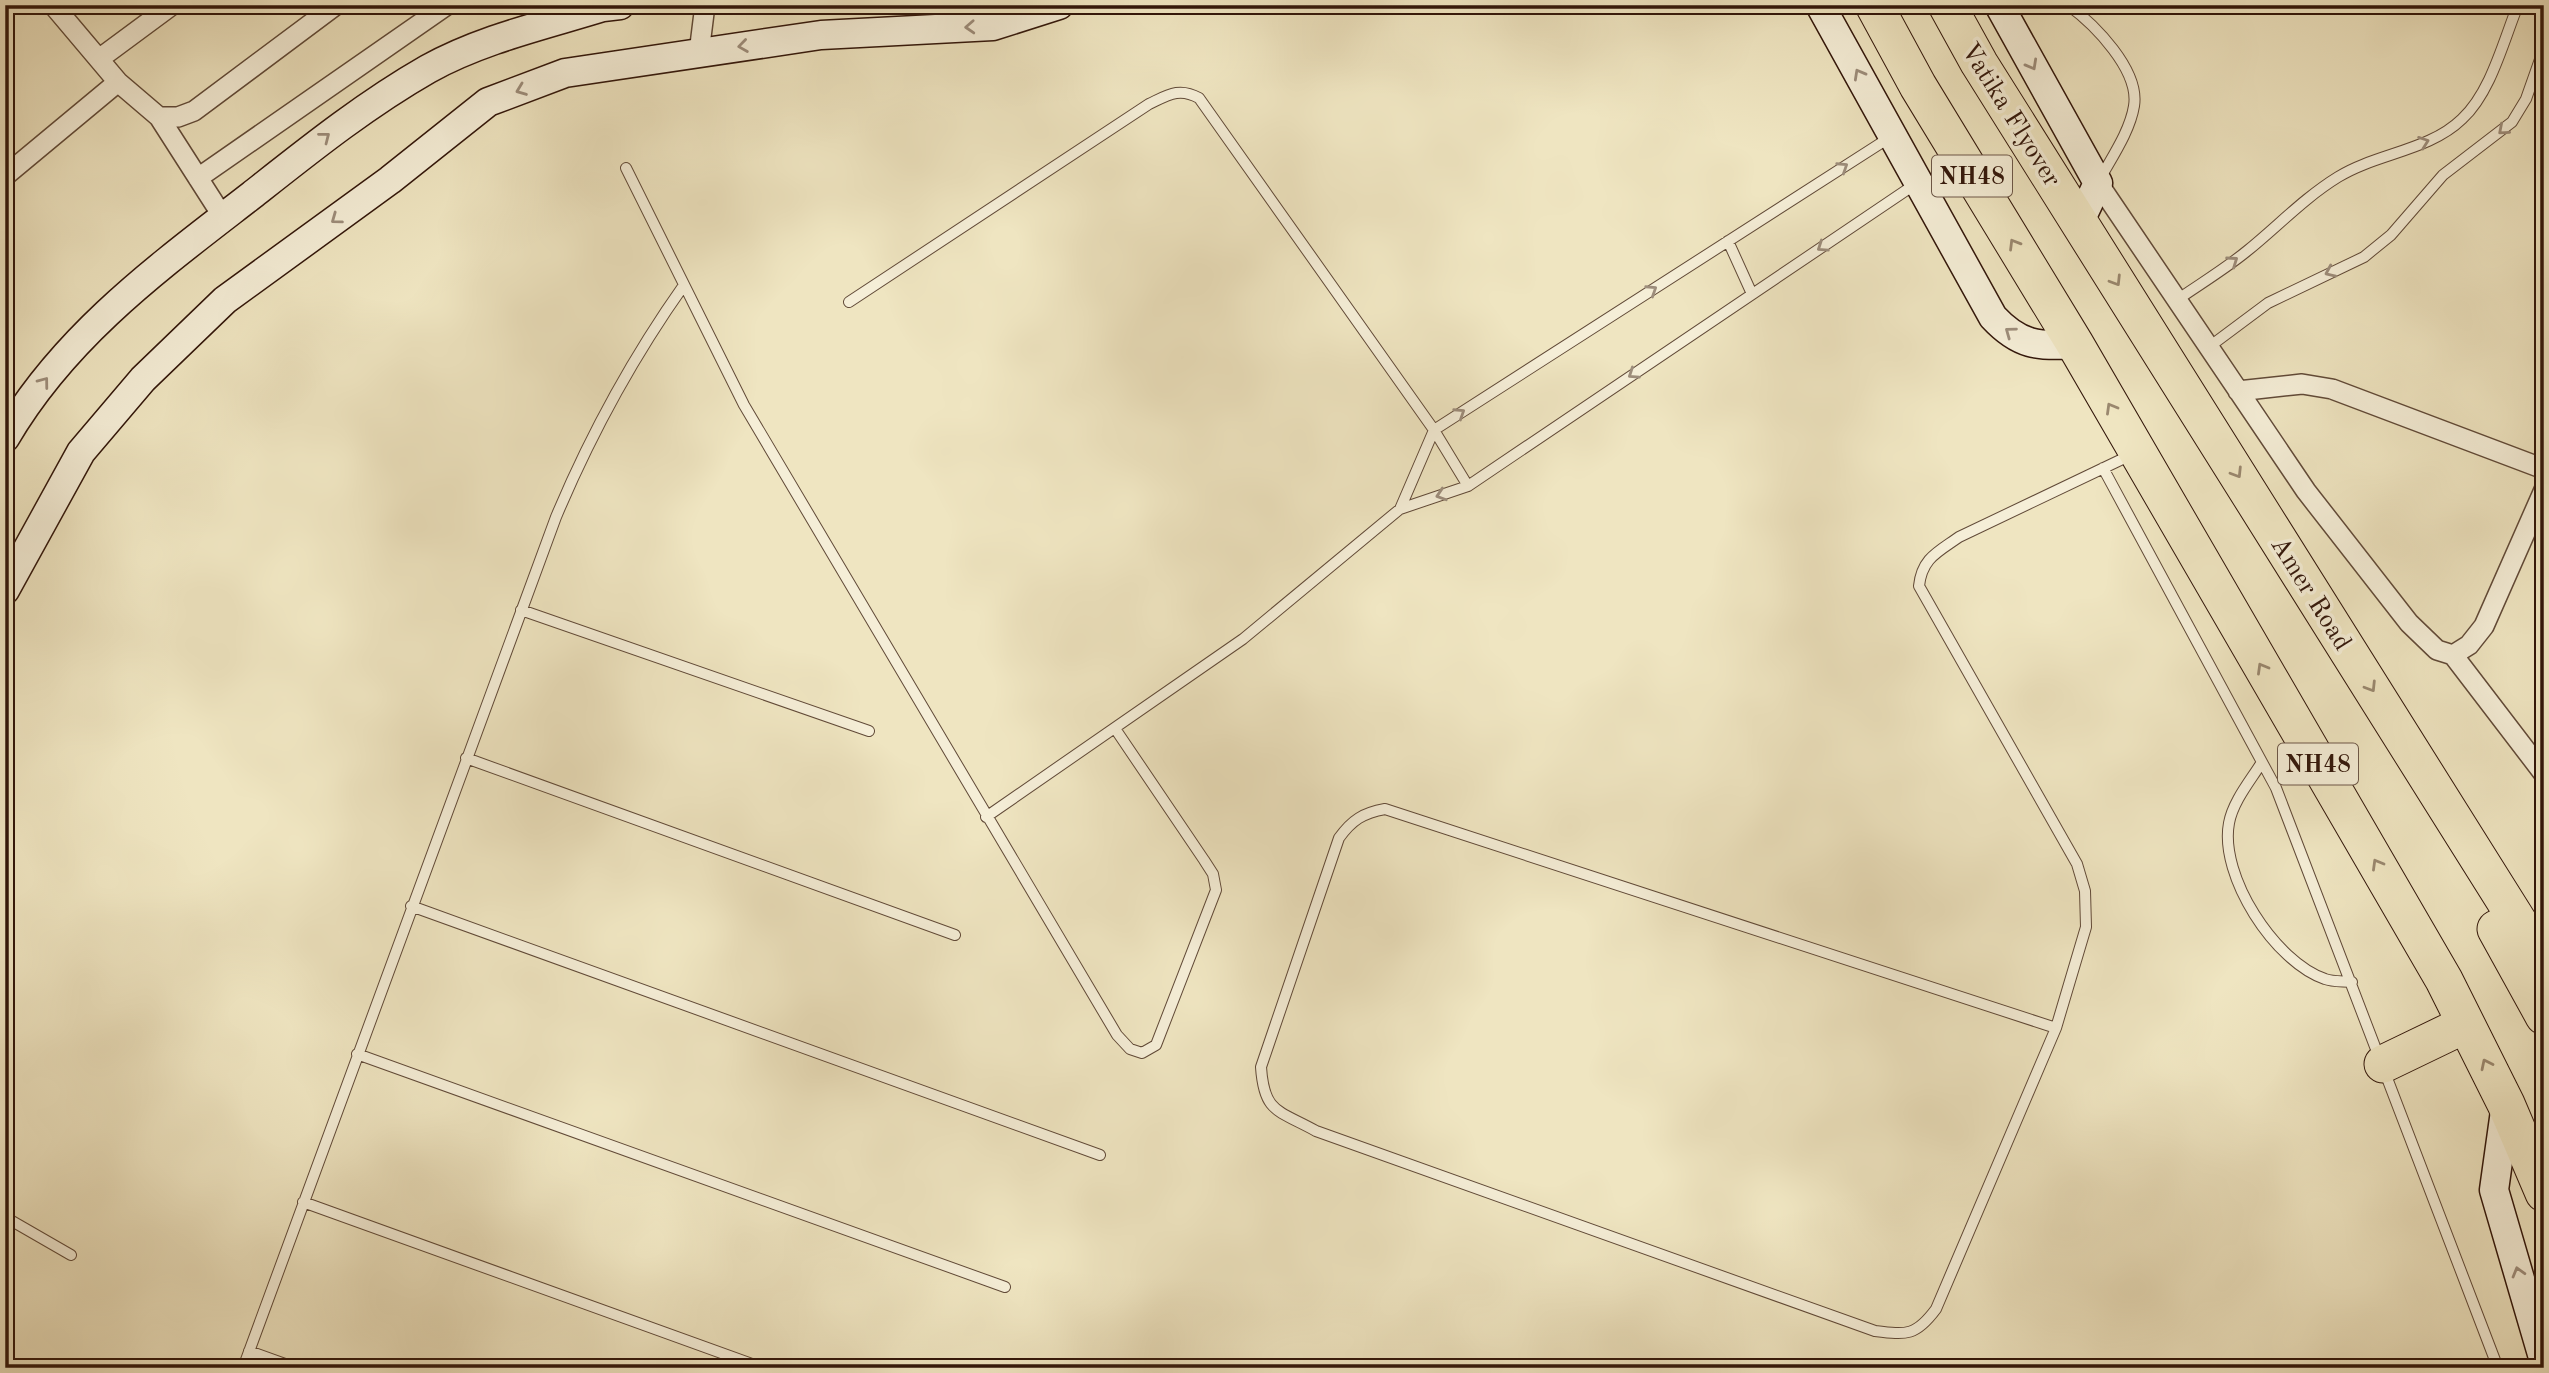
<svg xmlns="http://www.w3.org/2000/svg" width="2549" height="1373" viewBox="0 0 2549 1373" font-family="'Old Standard TT',serif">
  <rect width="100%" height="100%" fill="#efe5c1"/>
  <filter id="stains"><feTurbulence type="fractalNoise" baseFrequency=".00286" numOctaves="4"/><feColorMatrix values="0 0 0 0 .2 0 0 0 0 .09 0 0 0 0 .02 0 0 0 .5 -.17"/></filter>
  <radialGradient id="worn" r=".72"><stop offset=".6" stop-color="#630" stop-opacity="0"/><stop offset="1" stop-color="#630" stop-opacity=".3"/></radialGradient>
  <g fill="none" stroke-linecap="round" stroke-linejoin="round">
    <defs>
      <path id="lane" d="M2068,5C2094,24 2140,70 2134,106C2130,131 2112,157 2100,179
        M626,168L744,405L1117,1035L1130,1049L1142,1053L1156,1045L1216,890L1213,874L1204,860L1116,730
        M1728,241L1752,294
        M2177,300C2200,284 2225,269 2247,251C2278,226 2304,198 2338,177C2377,153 2429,151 2462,119C2491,92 2503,42 2518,5
        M849,302L1149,104C1168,95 1179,87 1199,98L1434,430L1468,486
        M2209,347L2268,303L2364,257L2391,235L2443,175L2512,122L2526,99L2544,48
        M2103,468L2276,788L2498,1368
        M1400,509L1434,430L1892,136
        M521,610L869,731
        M466,758L955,935
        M2262,762C2251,780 2233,801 2229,823C2219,876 2275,962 2325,979C2333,982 2343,981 2352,982
        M986,817L1243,639L1400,509L1468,486L1917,183
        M411,906L1100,1155
        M2056,1028L1385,809C1363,813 1352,820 1339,838L1261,1067C1264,1113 1278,1110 1316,1131L1875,1331C1907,1335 1916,1336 1936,1309L2056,1028L2086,927L2085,891L2077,864L1919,586C1922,558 1938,552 1959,537L2133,454
        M357,1054L1005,1287
        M303,1202L763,1368
        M5,1217L71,1255
        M249,1351L296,1368
        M243,1368L556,517C590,436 633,357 684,285"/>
      <path id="street" d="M53,5L118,82L159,117L223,217
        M699,53L705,5
        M99,59L172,5
        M159,117H178L194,111L336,5
        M5,176L118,82
        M198,178L447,5
        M2098,183L2306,491L2409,623L2437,650L2453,655L2469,645L2484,626L2544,490
        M2238,391L2302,384L2332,389L2544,469
        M2453,655L2544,774"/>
      <path id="secondary" d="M1820,5L1993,317C2019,345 2038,347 2075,344
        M1999,5L2098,183L2079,223
        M5,438C65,335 159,267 252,195C309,150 365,105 428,69C482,39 545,25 603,7L620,5
        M5,590L81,452L143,379L225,300L390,180L488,102L565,73L821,35L993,26L1059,5
        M2506,1104L2494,1190L2544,1361"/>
      <path id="highway" d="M1874,5L1918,86L2075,344L2444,980L2506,1104L2544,1193
        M1947,5L1979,63L2544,963
        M2496,929L2544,1016
        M2383,1064L2466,1024"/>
    </defs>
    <use href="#lane" stroke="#614a38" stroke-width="12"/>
    <use href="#street" stroke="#614a38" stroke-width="22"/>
    <use href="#secondary" stroke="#32160a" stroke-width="31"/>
    <use href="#highway" stroke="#32160a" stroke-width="39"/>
    <use href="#lane" stroke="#f5eed7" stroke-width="10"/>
    <use href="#street" stroke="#f5eed7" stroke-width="19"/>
    <use href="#secondary" stroke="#f5eed7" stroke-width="28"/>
    <use href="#highway" stroke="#efe5c1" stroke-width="37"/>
  </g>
  <defs><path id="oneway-chevron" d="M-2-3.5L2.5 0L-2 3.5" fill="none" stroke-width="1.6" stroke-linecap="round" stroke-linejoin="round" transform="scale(1.75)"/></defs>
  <g stroke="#9d8d7b">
    <use href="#oneway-chevron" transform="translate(970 27) rotate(177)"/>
    <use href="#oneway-chevron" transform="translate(743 46) rotate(172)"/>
    <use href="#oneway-chevron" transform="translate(2032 65) rotate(61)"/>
    <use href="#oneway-chevron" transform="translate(1859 74) rotate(-119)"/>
    <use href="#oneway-chevron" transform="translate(521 90) rotate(159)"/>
    <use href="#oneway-chevron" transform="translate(2503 130) rotate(139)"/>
    <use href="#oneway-chevron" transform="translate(325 137) rotate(-38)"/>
    <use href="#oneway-chevron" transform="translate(2424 142) rotate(-20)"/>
    <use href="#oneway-chevron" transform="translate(1843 167) rotate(-33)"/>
    <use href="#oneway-chevron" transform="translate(336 219) rotate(144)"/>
    <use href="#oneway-chevron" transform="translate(1822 247) rotate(146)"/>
    <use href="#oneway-chevron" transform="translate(2233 261) rotate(-35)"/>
    <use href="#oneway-chevron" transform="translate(2330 272) rotate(156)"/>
    <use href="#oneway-chevron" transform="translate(1652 290) rotate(-33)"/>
    <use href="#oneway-chevron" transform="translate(2010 332) rotate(-144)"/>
    <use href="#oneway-chevron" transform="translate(1633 374) rotate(146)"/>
    <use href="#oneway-chevron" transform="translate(44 382) rotate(-53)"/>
    <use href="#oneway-chevron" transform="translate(1460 413) rotate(-33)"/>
    <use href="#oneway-chevron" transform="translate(1441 495) rotate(162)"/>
    <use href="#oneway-chevron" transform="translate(2518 1272) rotate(-106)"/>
  </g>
  <g stroke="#9a886f">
    <use href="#oneway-chevron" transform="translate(2014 244) rotate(-121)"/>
    <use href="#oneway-chevron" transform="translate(2116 281) rotate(58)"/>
    <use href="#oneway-chevron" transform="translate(2111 408) rotate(-120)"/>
    <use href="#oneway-chevron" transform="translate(2237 473) rotate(58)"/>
    <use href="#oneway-chevron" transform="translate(2262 668) rotate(-120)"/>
    <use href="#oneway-chevron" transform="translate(2371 687) rotate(58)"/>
    <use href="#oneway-chevron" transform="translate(2377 864) rotate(-120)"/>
    <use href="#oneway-chevron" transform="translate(2486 1064) rotate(-116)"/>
  </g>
  <g text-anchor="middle" stroke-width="7" stroke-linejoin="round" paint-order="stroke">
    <g fill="#f5eed7" stroke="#6c5748" stroke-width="2">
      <rect x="1932" y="155.5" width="80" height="41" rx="5"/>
      <rect x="2278" y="743.5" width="80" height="41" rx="5"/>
    </g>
    <g font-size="24" font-weight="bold" fill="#32160a">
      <text x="1972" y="184">NH48</text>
      <text x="2318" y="772">NH48</text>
    </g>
    <g font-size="26" fill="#32160a" stroke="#f5eed7">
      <text transform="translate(2012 114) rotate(58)" y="9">Vatika Flyover</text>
      <text transform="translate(2312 593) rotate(58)" y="9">Amer Road</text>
    </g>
  </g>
  <rect width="2549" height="1373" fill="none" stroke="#efe5c1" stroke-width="28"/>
  <rect x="7" y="7" width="2535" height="1359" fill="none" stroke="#32160a" stroke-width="3.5"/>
  <rect x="14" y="14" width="2521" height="1345" fill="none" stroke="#32160a" stroke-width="2"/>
  <rect width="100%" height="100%" filter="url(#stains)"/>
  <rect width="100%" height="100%" fill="url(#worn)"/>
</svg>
